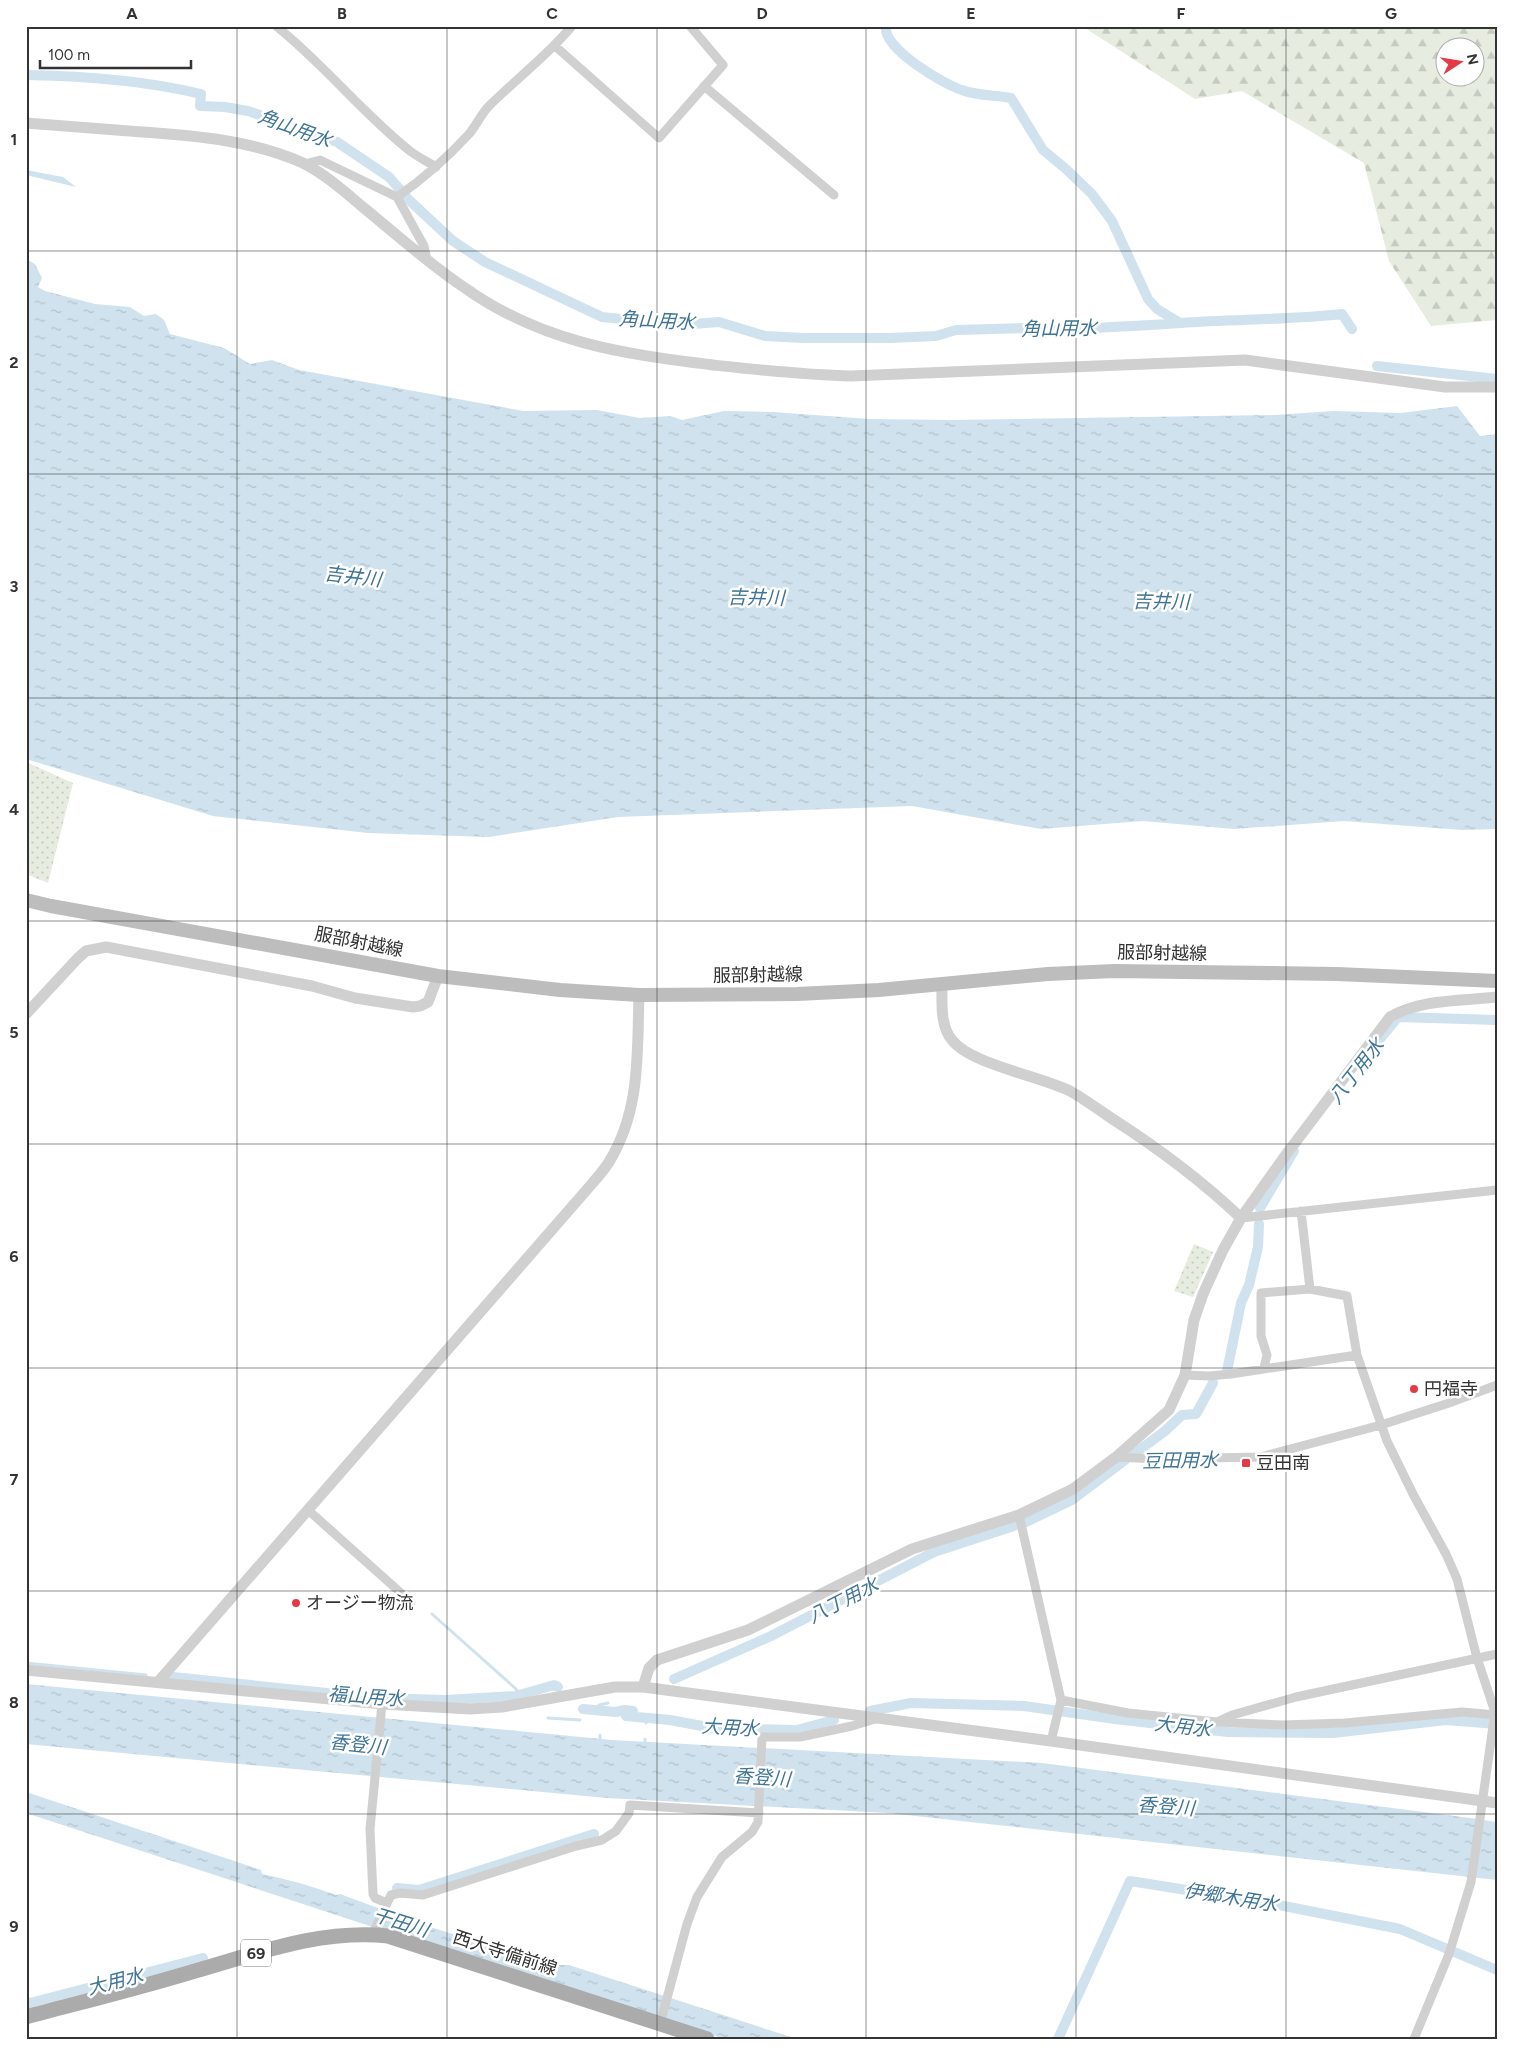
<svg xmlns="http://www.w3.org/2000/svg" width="1523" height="2065" viewBox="0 0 1523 2065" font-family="Figtree,'Noto Sans JP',sans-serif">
  <defs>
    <pattern id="green-dots" width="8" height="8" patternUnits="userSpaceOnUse" patternTransform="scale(1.25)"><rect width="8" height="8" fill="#e6ecdf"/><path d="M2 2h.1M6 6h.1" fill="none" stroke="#c6cbc0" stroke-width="1.8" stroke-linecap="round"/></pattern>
    <pattern id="forest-firs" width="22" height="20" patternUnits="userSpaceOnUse" patternTransform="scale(1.25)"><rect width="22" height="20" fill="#e6ecdf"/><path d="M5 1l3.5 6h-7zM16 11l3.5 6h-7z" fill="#c6cbc0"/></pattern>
    <pattern id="water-ripples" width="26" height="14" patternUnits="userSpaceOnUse" patternTransform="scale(1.25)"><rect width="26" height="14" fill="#cfe2ee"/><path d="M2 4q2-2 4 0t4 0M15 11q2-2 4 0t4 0" fill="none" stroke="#b2c2cd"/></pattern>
  </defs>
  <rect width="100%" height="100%" fill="#fff"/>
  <path fill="url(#green-dots)" d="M26,762L73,783L48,883L26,874Z
    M1194,1244L1213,1252L1193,1297L1174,1291Z"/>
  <path fill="url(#forest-firs)" fill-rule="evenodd" d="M1082,26H1497V320L1431,326L1389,261L1364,163L1242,91L1195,99ZM1446,48H1476V78H1446Z"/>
  <path fill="url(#water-ripples)" d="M26,170L63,177L76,187L26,175Z
    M26,259L35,264L42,278L38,287L45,291L95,304L130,307L144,316L156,314L164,320L170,334L224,348L250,364L272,360L299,370L523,411L597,410L640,418L670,416L682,420L724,411L773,412L869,419L952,420L1275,415L1333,411L1401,413L1457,406L1480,436L1497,434V829L1462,830L1344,821L1234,829L1143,821L1041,829L912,806L618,817L489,837L368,833L213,816L26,759Z
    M26,1684L612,1740L1042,1763L1470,1818L1497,1822V1880L888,1813L607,1798L26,1744Z
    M26,1792L261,1870L262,1874C287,1879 312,1886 336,1895L340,1894L378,1908L408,1916V1920L552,1965H569L797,2039H725L449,1952L26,1813Z"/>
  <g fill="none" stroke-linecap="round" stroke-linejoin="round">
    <path stroke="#cfe2ee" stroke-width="3" d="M432,1614L515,1688L523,1698
      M26,1663L146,1675
      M600,1707L599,1705L608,1703
      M548,1718L580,1720
      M646,1723V1717
      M600,1739V1735
      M645,1742V1739"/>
    <path stroke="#cfe2ee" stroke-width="10" d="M886,26C882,48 943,84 962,90C977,96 996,95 1011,98L1043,150L1066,169L1092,194L1112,221L1148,299L1157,309L1180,323
      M26,75C85,76 143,80 201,94L200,106L225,107L248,111L337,142L389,177L410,201L453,241L485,262L602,317L680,325L719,322L765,336L803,338H891L936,336L956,330L1028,328L1039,330C1086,329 1134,326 1181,323C1235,319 1288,320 1342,314L1352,329
      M1377,366L1497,379
      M1374,1046L1398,1017L1497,1020
      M1260,1208L1294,1151
      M1227,1371L1241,1303L1249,1285L1258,1247L1259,1224
      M1134,1454L1165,1431L1182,1415L1196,1414L1213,1383
      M1026,1522L1072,1500L1125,1460
      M173,1677L375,1698L446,1700L516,1696L554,1685L558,1687
      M674,1679L771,1636L934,1552L1014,1526
      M583,1709L616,1712L625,1710L633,1711
      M870,1711L911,1703L1024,1706L1115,1719L1228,1732L1333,1733L1446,1720L1497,1724
      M626,1716L670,1720L713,1728L797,1730L834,1720
      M397,1888L419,1890L594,1834
      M26,2004L203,1958
      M1058,2039L1130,1881L1274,1904L1400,1929L1497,1970"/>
    <path stroke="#d0d0d0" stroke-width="9" d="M276,26C324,64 362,113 410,151C418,157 428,162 436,167
      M555,46L659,138L723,65L690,26
      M704,86L834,195
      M305,164L320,160L397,197L424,246L427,260
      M397,197C423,179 447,158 469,134C476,126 481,114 489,106C516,79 547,56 572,26
      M1301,1211L1310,1289
      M1241,1218L1497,1190
      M1264,1368L1267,1355L1261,1336V1293L1310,1289L1347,1296L1357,1355
      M1185,1375L1209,1376L1231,1374L1357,1355L1387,1441L1414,1496L1446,1554L1457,1579L1477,1658L1494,1709V1719L1471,1882L1449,1954L1414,2039
      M1116,1457L1156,1459L1260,1457L1381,1425L1449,1403L1497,1385
      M308,1510L411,1602
      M1019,1515L1061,1700L1051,1741
      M1061,1700L1128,1713L1217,1722L1232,1715L1296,1697L1497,1654
      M382,1704L370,1829L373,1894L375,1898L387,1903
      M1218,1722L1283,1725L1345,1723L1462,1712L1497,1715
      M372,1935L391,1895L400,1893L423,1895L576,1846L602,1840L616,1831L629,1813L630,1805L759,1813
      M660,2024L687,1924L697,1897L722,1857L752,1832L758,1822L762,1737H800L852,1726L875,1719"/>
    <path stroke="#d0d0d0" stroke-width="11" d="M26,123C65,126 103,129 142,132C196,136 252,140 303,163C325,174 345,192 364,208C397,235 429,264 465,288C541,342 622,354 713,365C759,370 804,375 851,376L1245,360L1445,387H1497
      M942,985C942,1002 940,1026 952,1040C970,1064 1040,1076 1070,1091C1084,1099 1098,1109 1111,1118C1158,1148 1201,1180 1241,1218
      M26,1014L78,958L86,951L106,947L312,986L355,998L413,1007L420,1006L428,1002L438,976
      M26,1670L382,1704L470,1709L502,1707L615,1687H643L1051,1741L1497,1803
      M158,1682L590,1186C597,1178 604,1170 609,1162C641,1110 637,1053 639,995
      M643,1687L649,1668L657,1660L748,1630L912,1549L1019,1515L1073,1489L1116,1457L1169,1410L1185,1375L1194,1320L1203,1294L1223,1250L1241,1218L1285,1156L1390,1017C1421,999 1461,1001 1497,997"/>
    <path stroke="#bdbdbd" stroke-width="14" d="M26,900L51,906L438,976L560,990L639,995L797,994L879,990L1048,974L1114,971L1337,974L1497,981"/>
    <path stroke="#ababab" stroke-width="15" d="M26,2017C82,2002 139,1988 195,1971C258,1953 321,1929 388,1936L707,2039"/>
  </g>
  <path fill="none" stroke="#333" stroke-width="1" stroke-opacity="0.55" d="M237,26V2039M447,26V2039M657,26V2039M866,26V2039M1076,26V2039M1286,26V2039M26,251H1497M26,474H1497M26,698H1497M26,921H1497M26,1144H1497M26,1368H1497M26,1591H1497M26,1814H1497"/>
  <g fill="#e63946" stroke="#fff" stroke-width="2">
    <circle cx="1414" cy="1389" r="5"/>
    <rect x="1241" y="1458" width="10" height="10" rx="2.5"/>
    <circle cx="296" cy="1603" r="5"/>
  </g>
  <g text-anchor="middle" stroke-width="5" stroke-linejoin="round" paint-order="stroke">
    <rect fill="#fff" stroke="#707070" stroke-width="1" x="241" y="1939.5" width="30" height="27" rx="4"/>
    <g font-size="16" font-weight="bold" fill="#333">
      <text x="256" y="1959">69</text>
    </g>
    <g font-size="18" fill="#333" stroke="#fff">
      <text transform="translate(359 942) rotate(11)" y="6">服部射越線</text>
      <text transform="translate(1162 953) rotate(1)" y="6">服部射越線</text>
      <text transform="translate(758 975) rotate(-1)" y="6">服部射越線</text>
      <text transform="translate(505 1953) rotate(18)" y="6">西大寺備前線</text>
    </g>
    <g font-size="18" fill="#333" stroke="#fff" text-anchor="start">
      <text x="1424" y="1395">円福寺</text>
      <text x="1256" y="1469">豆田南</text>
      <text x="306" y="1609">オージー物流</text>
    </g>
    <g font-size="19" font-style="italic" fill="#3f7597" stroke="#fff">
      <text transform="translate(295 128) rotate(20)" y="7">角山用水</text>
      <text transform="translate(657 320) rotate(3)" y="7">角山用水</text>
      <text transform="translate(1059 328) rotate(-1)" y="7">角山用水</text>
      <text transform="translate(353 576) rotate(7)" y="7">吉井川</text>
      <text transform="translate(756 597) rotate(1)" y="7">吉井川</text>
      <text transform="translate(1161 601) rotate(1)" y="7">吉井川</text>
      <text transform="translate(1356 1071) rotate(-52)" y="7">八丁用水</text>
      <text transform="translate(1180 1460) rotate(-1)" y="7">豆田用水</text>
      <text transform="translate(843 1600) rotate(-27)" y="7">八丁用水</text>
      <text transform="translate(366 1696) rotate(4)" y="7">福山用水</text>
      <text transform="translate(1183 1726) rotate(7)" y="7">大用水</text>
      <text transform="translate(730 1727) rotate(3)" y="7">大用水</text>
      <text transform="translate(358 1744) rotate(6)" y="7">香登川</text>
      <text transform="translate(762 1777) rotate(4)" y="7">香登川</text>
      <text transform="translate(1166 1806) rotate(4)" y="7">香登川</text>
      <text transform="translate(1231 1897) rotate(9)" y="7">伊郷木用水</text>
      <text transform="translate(401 1922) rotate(17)" y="7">干田川</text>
      <text transform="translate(115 1981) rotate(-14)" y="7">大用水</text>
    </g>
  </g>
  <rect width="1523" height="2065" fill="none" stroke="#ffffff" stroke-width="55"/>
  <g transform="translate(1460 62) rotate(78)"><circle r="24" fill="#ffffff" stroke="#adadad"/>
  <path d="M0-4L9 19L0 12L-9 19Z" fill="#e63946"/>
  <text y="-8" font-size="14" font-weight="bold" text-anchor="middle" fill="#333333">N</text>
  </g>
  <path d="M40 60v8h151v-8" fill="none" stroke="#333333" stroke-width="2.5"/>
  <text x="48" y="60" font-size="15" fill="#333333" stroke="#ffffff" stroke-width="4" paint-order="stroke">100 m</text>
  <rect x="28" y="28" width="1468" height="2010" fill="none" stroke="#333" stroke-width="2"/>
  <g font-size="16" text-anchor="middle" font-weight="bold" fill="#333">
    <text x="132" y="19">A</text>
    <text x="342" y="19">B</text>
    <text x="552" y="19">C</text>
    <text x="762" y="19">D</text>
    <text x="971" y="19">E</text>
    <text x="1181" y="19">F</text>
    <text x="1391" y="19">G</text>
    <text x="14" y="145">1</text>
    <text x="14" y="368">2</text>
    <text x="14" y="592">3</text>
    <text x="14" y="815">4</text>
    <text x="14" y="1038">5</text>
    <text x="14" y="1262">6</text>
    <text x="14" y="1485">7</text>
    <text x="14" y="1708">8</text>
    <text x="14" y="1932">9</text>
  </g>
</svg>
